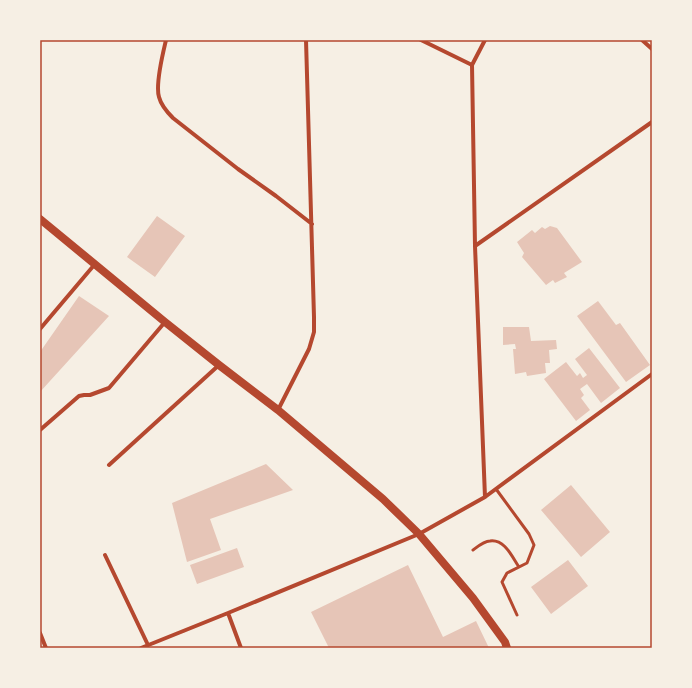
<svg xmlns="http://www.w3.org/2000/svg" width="692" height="688" viewBox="0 0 692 688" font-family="'Golos Text',sans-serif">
  <rect width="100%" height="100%" fill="#f6efe4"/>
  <path fill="#e6c5b7" d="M157,216L185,236L155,277L127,257Z
    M550,226L557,228L582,262L564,273L567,277L555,283L553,280L546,285L522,257L524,253L517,242L532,230L535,233L542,227L545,229Z
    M79,296L109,316L40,392V352Z
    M598,301L616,325L620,323L650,365L626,382L577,316Z
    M503,327H529L531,341L556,340L557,349L549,350L550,363H545L546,373L527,376L526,372L515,374L513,349H516L515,344L503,345Z
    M589,348L620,388L601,403L587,384L580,389L584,395L581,398L590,410L576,421L544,379L566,362L577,376L580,373L583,378L587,375L575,359Z
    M266,464L293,490L210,519L221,550L187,562L172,503Z
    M571,485L610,532L581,557L541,510Z
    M237,548L244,567L197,584L190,565Z
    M568,560L588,586L551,614L531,587Z
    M408,565L443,637L476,621L489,648H329L311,612Z"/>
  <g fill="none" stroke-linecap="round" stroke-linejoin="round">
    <path stroke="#b5482f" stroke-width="3" d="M496,489L529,534L534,545L527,563L507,573L502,582L517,615
      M473,550C477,547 484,541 490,541C505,539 512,557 519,567"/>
    <path stroke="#b5482f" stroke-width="4" d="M166,40C163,53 155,84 159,97C161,105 167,112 173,118L238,169L276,196L312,224
      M421,40L472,65
      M642,40L652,49
      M475,246L652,122
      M40,329L95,264
      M278,410L309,349L314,332V317L306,40
      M40,430L79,396L84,395H90L109,388L165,322
      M109,465L219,365
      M485,497L475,246L472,65L485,40
      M105,555L148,645
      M228,613L241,648
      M40,633L46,648
      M141,648L228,613L419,534L485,497L652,374"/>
    <path stroke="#b5482f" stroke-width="8" d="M40,219L165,322L219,365L278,410L383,499L419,534L473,598L505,642L507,648"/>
  </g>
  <rect width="692" height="688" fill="none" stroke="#f6efe4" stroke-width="82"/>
  <rect x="41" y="41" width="610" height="606" fill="none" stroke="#b5482f" stroke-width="1.5"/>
</svg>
